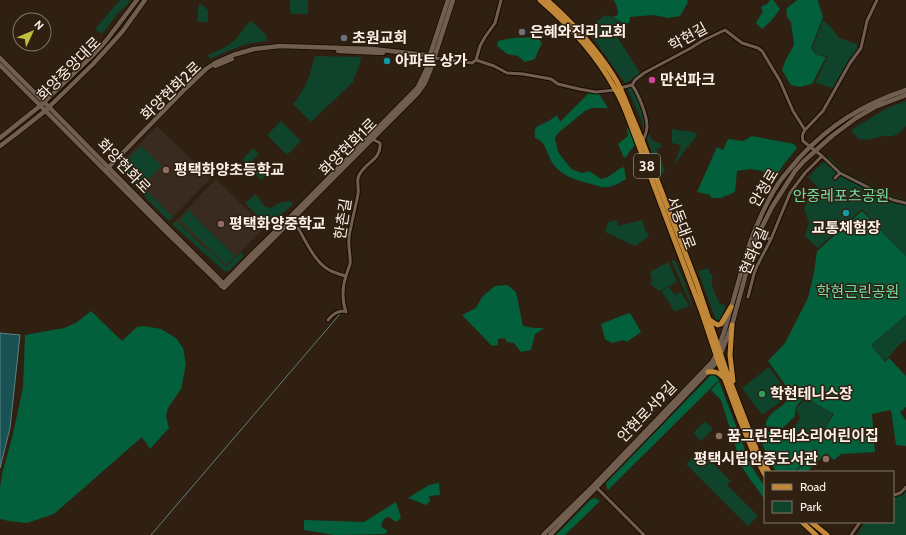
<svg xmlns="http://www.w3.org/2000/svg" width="906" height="535" viewBox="0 0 906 535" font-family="Cabin,'Noto Sans KR',sans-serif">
  <rect width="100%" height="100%" fill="#2f2012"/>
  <path fill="#3a2b20" d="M157,126L211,178L173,217L151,195L144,184L122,162Z
    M216,179L265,227L226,266L176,221Z"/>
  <path fill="#10432b" d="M120,0H130L128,4L118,13L102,34L95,29Z
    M290,0H308V14H291L290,11Z
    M199,4H201L208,10V22H197L198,9Z
    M605,15L612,17L627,26L614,32L640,73L630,81L625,83L587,30L592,25Z
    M823,20L830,26L839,38L857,44V50L849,60L833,88L815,83L828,56L816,55L812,48Z
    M250,21L252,22L266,35L267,41L246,44L226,52L210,59L208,55L222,49L235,40Z
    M315,56L362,57L353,82L311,122L293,104C306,89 310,75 315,56Z
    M632,87C640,100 645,116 645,131H644L641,119L627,88Z
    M906,101V126L898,134L892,136H883L867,140L858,139L851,130L887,108Z
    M281,121L301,141L287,155L267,135Z
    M672,129L692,132L697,133L696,137L686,149L674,165L681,145L672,143Z
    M648,134L653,141L661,144V147L656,149L665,171L660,174L646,136Z
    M141,146L162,166L146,182L125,162Z
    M253,148L259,154L252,161L266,175L261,180L242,160Z
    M829,157L842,171L895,197L906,200V256L862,209L818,248L805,236L809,223L804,208L809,198L819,189L808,177Z
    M122,162L143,184L151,195L173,217L169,221L146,198L140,188L121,169L120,164Z
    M255,194L259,198L264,206C274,210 272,206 279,203C283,202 286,202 290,201L293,204L268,227L245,203Z
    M188,210L235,256L226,265L180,220Z
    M617,220L618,226L642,220L645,230L649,236L635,246L605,232L608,222Z
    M176,221L205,248L211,252L226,267L242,251L243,257L229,271H224L172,224Z
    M672,260L676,262L684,281L693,307H692L672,262Z
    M668,262L677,282L659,291L650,284L652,281L650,272Z
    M709,268L710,274L713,275C709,284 716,295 720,304L726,305L721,319L718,321L716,320L698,271Z
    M669,287L675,295L681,292L689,306L677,311H674L669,302L661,291Z
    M906,315V340L899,345L885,361L871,345Z
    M769,367L781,383L774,388L783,400L762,415L742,388Z
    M803,401C814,401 824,408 833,414L819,439L808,434L804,440L791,433L800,418L796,409Z
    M705,421L713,429L701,441L693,433Z
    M700,451L731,481L727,485L758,516L748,526L686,464Z
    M906,490V535H857L865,522H893V497L903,495Z"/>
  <path fill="#03603c" d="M613,0H687L688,2L680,16L668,18L654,15L630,17L629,23L625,24L613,17L618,15C618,10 617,3 613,0Z
    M770,0H773L780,9L771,21L762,29L756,23L763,11L761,8L762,6L767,4Z
    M797,0H817L818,1L823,17L811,48L816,55L826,57L812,84L800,87L791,85L782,70L786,59L792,49L794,44L791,22L787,17L786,9Z
    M537,37L542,43L538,51L535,59L525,62L518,56L507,54L497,46L498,41L513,38Z
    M590,92L599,94L608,108H592L585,111L558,133L555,138L558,152L568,165L573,170L582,173L589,171L601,179L608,177L619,169L624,167L626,179C620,182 614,187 607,187C603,188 598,186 595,185C579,181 561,177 552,162C547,154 546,141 535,138C534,127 535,127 545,123C549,121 553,118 557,115L560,122Z
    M628,127L635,145L629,152L627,156L624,158L618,144L628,136L627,128Z
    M752,136L794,144L797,148L784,164L774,179L763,171L750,169L737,171L735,192L721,198H711L710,195L697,192L717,147L723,150L728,139L743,141Z
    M862,211L906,256V315L871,345L885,362L889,358L906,376V407L900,412L906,421V446L896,445L891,410L872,414L875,452L841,454L834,460L826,453L807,472H796L803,463L794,472H777L768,459L758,432H790L804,440L808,434L819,439L834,414L813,402L794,397L768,361L785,343L808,298L814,273L817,251Z
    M507,285L516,292L523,326L535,328H544L535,334L531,350L521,352L514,343L507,342L505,338L498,339V345L492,346L462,315L476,308L482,297L495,286Z
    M91,311L122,341L137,327L144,326L161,329L176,338L183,348L186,364L181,389L168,408L166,416L169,428L150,449L142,437L54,514L27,523L9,521L0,519V488L2,474L12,438L23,388L25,335L64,328L76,323Z
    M630,313L641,332L627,342L623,340L612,343L605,339L601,324L621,316Z
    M711,375H715L719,380L608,490L607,488L606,483Z
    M719,381L749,461L756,474L765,487V500L750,479L742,467L721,400L711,390Z
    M790,394L794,398L802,400C796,405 795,408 795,416L783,428L766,426C765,415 778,410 785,403C787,400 789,397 790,394Z
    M439,483L440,495L429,496L430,501L426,505L408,498L429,485Z
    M595,498L600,501L565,535H556L591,499Z
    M396,502L401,518L396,522L389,517L384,519L381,526L383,528L387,530V532L385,534L335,535L304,530V520L364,522Z"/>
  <path fill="#185255" stroke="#5c8281" d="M0,333L20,335L10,428L0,468Z"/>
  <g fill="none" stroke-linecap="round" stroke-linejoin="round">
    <path stroke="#5c8281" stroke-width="1" d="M151,535L340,314"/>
    <defs>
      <path id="street" d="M877,0L867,21L861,48L850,63L823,111L805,130C802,134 802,136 803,141L822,156L840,173L893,200L906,203
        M434,58L472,63L476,60L480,46L485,37L495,23L501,0
        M476,60L494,66L507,73L523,74L551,79L558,84L579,89L596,92L615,90
        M632,85C638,93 647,115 647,126C647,131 645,136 643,141
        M620,88L632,85L635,80L644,73L691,48L702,41L725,30L742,43L758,48L762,51L780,81L793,111L805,130
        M835,178L840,173
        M298,228C307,243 315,263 331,271C336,273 341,275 346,276
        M757,237L771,239
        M748,297L754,274L757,266L771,239L790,193L805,173L822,156
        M346,312C342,301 342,287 346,276C347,272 349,268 350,264C351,256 348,248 349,239C349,235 350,231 351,227C353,216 356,205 358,194C359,189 357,183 358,178C362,163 382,161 380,143L372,139
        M328,320C333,314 337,311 345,311
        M596,487L644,535
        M893,495C900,494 902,492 906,487
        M851,535L860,522"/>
      <path id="secondary" d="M338,51L383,53
        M0,58L49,107L167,227L225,285
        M0,65L164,230L224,288L418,93L425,83L430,71L453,0
        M215,66L232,59
        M0,138L40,106L93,55L105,42L137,0
        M0,146L16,134L45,111L93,64L122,32L145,0
        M105,171L185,89L206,69L215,63L233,55L254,49L280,46L373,49L435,56
        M221,286L253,253L293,214L418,87L427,68L430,55L448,0
        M543,535L594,485L712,362L716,355L725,329L748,248C756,226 765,204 778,184C784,175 792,167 799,158C831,124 862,105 906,90
        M550,535L661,421L718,361L732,325L751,255L757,237L772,207L795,171L804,161L832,136L856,118L875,107L906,95"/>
      <path id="primary" d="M540,0C569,25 596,54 615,89C621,99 625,109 629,120L701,310L718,361L739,418L754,454L765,475
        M547,0C572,22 595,47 613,75C621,87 626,101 631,114C637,128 643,142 648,156L697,284L727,373L757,451L769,472
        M710,320L714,323L718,325L721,324L731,307
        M732,325L730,355L733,381
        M708,372C715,371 718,372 723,377
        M802,522L816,535
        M811,522L827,535"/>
    </defs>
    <use href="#street" stroke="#170901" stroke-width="5"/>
    <use href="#secondary" stroke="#170901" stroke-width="6"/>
    <use href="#primary" stroke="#170901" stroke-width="7"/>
    <use href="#street" stroke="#715e4f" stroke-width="3"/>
    <use href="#secondary" stroke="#715e4f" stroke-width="4.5"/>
    <use href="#primary" stroke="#c08739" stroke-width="5"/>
  </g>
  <g fill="#6b7280" stroke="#2f2012" stroke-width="1.5">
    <circle cx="522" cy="32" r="4"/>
    <circle cx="344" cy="38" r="4"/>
  </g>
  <g fill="#0f9aa8" stroke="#2f2012" stroke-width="1.5">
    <circle cx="387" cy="61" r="4"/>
    <circle cx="846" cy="213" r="4"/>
  </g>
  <circle fill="#d1479c" stroke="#2f2012" stroke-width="1.5" cx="652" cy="80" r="4"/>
  <g fill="#8d6e63" stroke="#2f2012" stroke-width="1.5">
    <circle cx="166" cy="170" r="4"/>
    <circle cx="221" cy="224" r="4"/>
    <circle cx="719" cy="436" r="4"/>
    <circle cx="826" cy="459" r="4"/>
  </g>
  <circle fill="#2e9e5b" stroke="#2f2012" stroke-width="1.5" cx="762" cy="394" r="4"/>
  <g text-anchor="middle" stroke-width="3" stroke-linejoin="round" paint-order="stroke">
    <rect fill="#2f2012" stroke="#beb2a8" stroke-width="1" x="634" y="154" width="26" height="24" rx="3"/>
    <g font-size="14" font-weight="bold" fill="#fcf1e8">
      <text x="647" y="171">38</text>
    </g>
    <g font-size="15" font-weight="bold" fill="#fcf1e8" stroke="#2f2012" text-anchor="start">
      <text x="530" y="37">은혜와진리교회</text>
      <text x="352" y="43">초원교회</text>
      <text x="395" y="66">아파트 상가</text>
      <text x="660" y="85">만선파크</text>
      <text x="174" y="175">평택화양초등학교</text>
      <text x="229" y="229">평택화양중학교</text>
      <text x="846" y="233" text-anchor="middle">교통체험장</text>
      <text x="770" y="399">학현테니스장</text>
      <text x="727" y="441">꿈그린몬테소리어린이집</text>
      <text x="818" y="464" text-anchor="end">평택시립안중도서관</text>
    </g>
    <g font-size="15" fill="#fcf1e8" stroke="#2f2012">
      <text transform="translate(688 37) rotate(-29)" y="5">학현길</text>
      <text transform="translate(69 69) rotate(-45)" y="5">화양중앙대로</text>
      <text transform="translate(171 91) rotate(-44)" y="5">화양현화2로</text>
      <text transform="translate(348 147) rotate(-45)" y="5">화양현화1로</text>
      <text transform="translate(124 166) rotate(46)" y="5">화양현화로</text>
      <text transform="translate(764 188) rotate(-59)" y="5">안청로</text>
      <text transform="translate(343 219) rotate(-81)" y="5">한촌길</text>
      <text transform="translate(681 223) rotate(69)" y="5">서동대로</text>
      <text transform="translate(754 251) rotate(-67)" y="5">현화6길</text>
      <text transform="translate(647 412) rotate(-46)" y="5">안현로서9길</text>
    </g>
    <g font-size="15" fill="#73dda6" stroke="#2f2012">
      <text x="841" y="201">안중레포츠공원</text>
      <text x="858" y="297">학현근린공원</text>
    </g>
  </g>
  <rect x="764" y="471" width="130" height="52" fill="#2f2012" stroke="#817468"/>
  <rect x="772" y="484" width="20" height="6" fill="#c08739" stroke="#817468"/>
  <text x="800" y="491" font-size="12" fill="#fcf1e8">Road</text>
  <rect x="772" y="501" width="20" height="12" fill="#10432b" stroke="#817468"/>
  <text x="800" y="511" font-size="12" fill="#fcf1e8">Park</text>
  <g transform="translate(32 32) rotate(46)"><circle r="19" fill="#2f2012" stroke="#817468"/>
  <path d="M0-3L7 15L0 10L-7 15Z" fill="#c1be40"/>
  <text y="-6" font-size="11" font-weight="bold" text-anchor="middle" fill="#fcf1e8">N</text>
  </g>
</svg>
